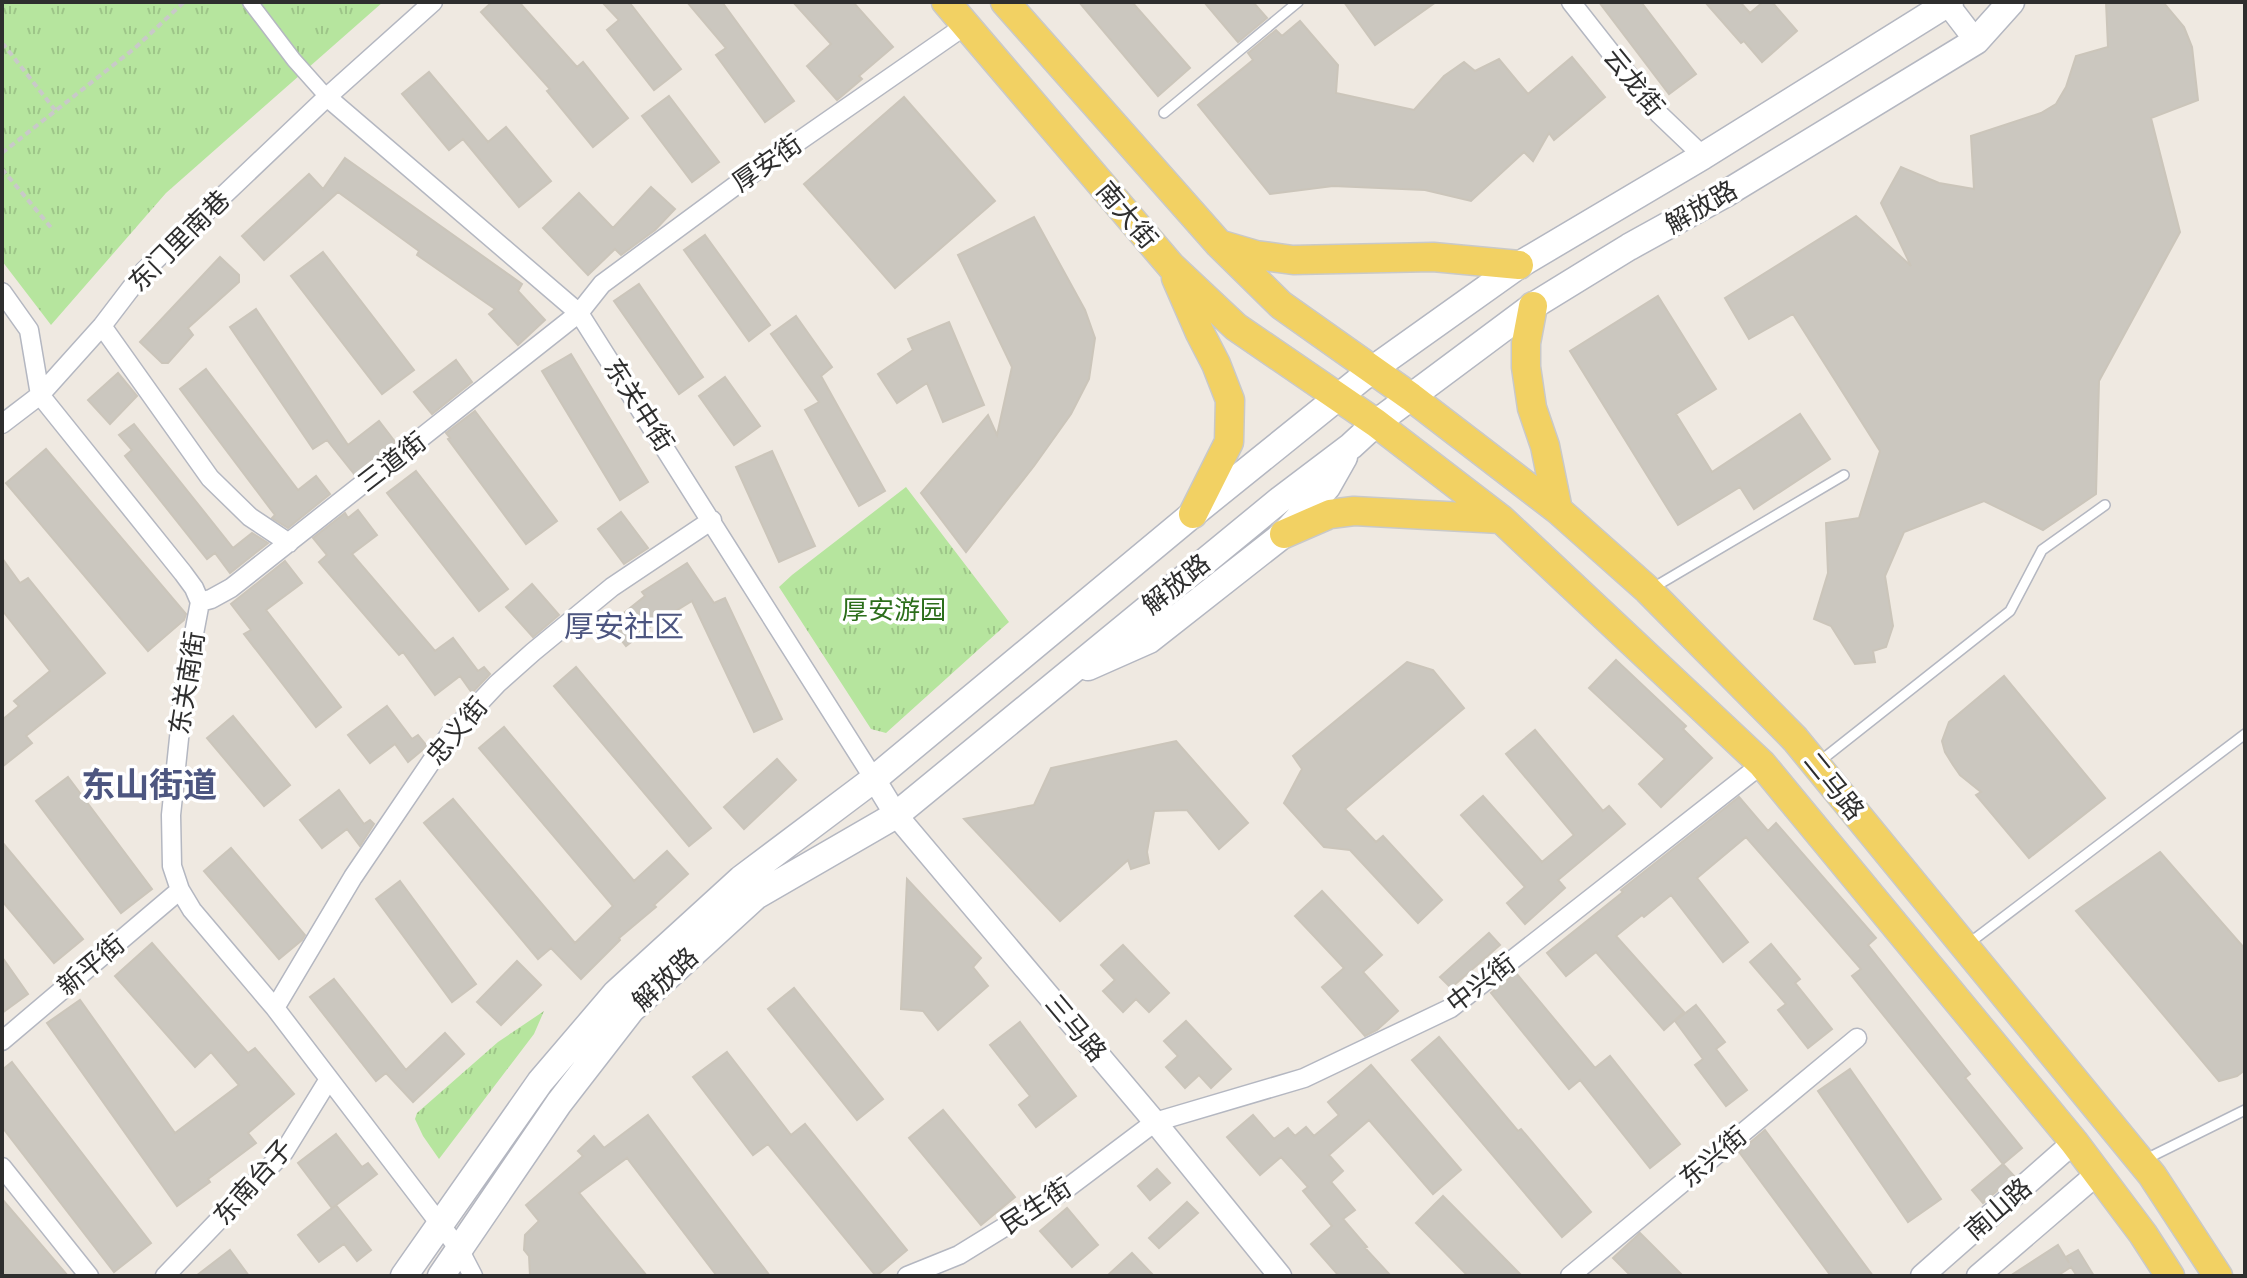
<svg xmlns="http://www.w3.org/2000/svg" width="2247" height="1278" viewBox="0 0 2247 1278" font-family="'Noto Sans','Noto Sans SC',sans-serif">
  <defs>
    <pattern id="grass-tufts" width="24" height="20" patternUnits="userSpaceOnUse" patternTransform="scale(2)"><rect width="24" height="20" fill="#b6e59e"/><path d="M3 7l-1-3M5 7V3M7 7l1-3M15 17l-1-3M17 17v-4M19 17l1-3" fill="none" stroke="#9dc588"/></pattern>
  </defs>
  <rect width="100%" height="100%" fill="#efe9e1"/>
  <path fill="url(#grass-tufts)" d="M2,2H383L166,193L51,325L2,261Z
    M906,487L1009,622L886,733L871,729L779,587L792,575Z
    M544,1011L534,1034L439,1159L423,1136L415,1119L417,1113L498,1042Z"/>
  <path fill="#cbc7bf" stroke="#cbc5ba" stroke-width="2" d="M492,2H519L577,67L583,62L628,118L593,147L547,91L550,89L481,12Z
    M602,2H629L681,69L654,90L607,30L619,20Z
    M687,2H722L794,101L765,122L716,55L726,48Z
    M793,2H853L893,47L859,76L862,79L837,100L807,66L831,44Z
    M1079,2H1132L1190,68L1158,96Z
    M1204,2H1253L1267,18L1238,42Z
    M1344,2H1436L1375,45Z
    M1599,2H1641L1696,74L1669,94Z
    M1705,2H1740L1750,13L1763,2H1772L1797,31L1762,62L1744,41L1741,43Z
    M2106,2H2163L2184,27L2192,47L2198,100L2151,118L2180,232L2099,381L2096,494L2043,530L1984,501L1904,532L1885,576L1893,626L1886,647L1873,651L1875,662L1855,664L1831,626L1814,619L1828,573L1826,523L1859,518L1880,451L1793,314L1749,339L1725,298L1856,216L1911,266L1881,203L1901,167L1939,183L1974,189L1971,136L2041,113L2056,104L2066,87L2076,56L2108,47Z
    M1300,21L1338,65L1336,93L1414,110L1444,76L1464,62L1475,71L1499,59L1528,94L1572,57L1605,97L1554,140L1549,133L1533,161L1524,152L1471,201L1425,190L1333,186L1270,194L1198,105L1253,60L1248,53L1276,30L1282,36Z
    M429,72L488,142L506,127L551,181L519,207L463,139L449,150L402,94Z
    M669,96L719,162L692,182L642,116Z
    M904,97L995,201L895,288L804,184Z
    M345,158L522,284L518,291L545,320L518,345L489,314L495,309L417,255L419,251L338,192L264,260L242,236L309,174L323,189Z
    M651,187L675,209L655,230L621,255L615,249L588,275L543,228L579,193L613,228Z
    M1034,217L1085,310L1095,338L1089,379L1071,414L1034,466L966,552L921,493L988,415L997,435L1012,367L958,255Z
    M705,235L770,325L749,341L684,250Z
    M323,252L414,370L382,394L291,276Z
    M220,257L239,275V282L188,328L193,335L168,363H162L140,342Z
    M639,284L703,377L679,394L614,301Z
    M1658,296L1716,389L1676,414L1712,472L1800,414L1830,459L1754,509L1740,487L1678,525L1570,351Z
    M256,309L348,445L379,421L396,443L355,475L327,440L313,449L230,327Z
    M796,316L832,367L821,376L885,491L859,506L805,410L819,402L771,334Z
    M949,322L984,405L943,422L927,383L897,403L878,374L913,350L908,339Z
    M571,354L648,482L620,500L542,371Z
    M456,360L472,382L432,414L414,392Z
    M206,369L298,490L316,476L330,494L288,528L272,518L275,515L180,389Z
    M118,373L137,396L110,424L88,400Z
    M725,377L760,426L734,445L699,396Z
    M475,411L557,521L526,544L448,439L450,438L446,433Z
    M134,424L233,548L252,533L268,543L230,573L215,553L207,559L125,456L132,450L119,435Z
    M46,449L186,614L184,620L148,651L6,483Z
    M772,451L815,546L779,562L736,467Z
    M416,471L508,589L479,611L387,493Z
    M358,510L377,535L352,554L435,651L453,638L478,671L484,667L490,674L472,693L460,676L435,695L403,652L399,655L319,562L327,555L313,538L345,513L348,518Z
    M621,512L648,548L624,564L598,529Z
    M2,558L20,583L28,578L105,673L26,736L32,743L2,767V720L19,706L14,701L50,671L2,610Z
    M285,561L302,583L266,610L341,707L316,727L244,634L251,630L231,604Z
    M687,563L714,603L725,598L782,719L754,732L692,601L661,620L660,619L626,646L609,625L645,596L642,592Z
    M532,584L559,615L533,637L506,607Z
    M1616,660L1686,726L1683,729L1712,758L1661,807L1639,784L1665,759L1589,688Z
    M1407,662L1433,670L1464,708L1345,809L1376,842L1383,836L1442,900L1418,923L1350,850L1324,847L1284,803L1302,769L1293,756Z
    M576,667L711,828L689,846L554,686Z
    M2004,676L2105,798L2029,858L1976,795L1981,792L1960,775L1953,765L1945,752L1942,741L1949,722Z
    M387,706L412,739L418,735L427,746L408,762L395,744L370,763L348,735Z
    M233,716L290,785L264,806L207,738Z
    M504,727L634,881L667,851L688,874L654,905L656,907L619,938L620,940L581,979L551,948L538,959L424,823L453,799L575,943L613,906L479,748Z
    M1535,730L1603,811L1609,806L1625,824L1558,880L1565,888L1525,924L1507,903L1525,887L1461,815L1483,796L1542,862L1574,835L1506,754Z
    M1176,741L1248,823L1219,849L1187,810L1154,811L1147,852L1149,863L1131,869L1128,860L1060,921L964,819L1034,805L1051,768Z
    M777,759L796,780L744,829L724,807Z
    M68,777L152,889L121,913L36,801Z
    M339,790L364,824L370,820L374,824L360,846L347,829L322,848L300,820Z
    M1739,797L1768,831L1776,823L1876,938L1868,945L1970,1074L1965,1078L2022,1148L2003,1164L1852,976L1861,969L1746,837L1697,878L1748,942L1723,962L1671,895L1644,917L1642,915L1616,936L1684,1012L1664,1030L1596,952L1566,976L1547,953L1623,892L1621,890Z
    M2,842L83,939L54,963L2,901Z
    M231,848L305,935L302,940L279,959L204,871Z
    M2160,852L2245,949V1070L2237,1076L2219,1081L2076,911Z
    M907,879L981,958L973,967L988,986L938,1030L923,1011L901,1009Z
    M400,881L476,984L452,1002L376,899Z
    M1322,891L1382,955L1363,972L1398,1011L1377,1030L1365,1036L1322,987L1344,968L1295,916Z
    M1489,933L1500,945L1451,988L1440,977Z
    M152,943L248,1053L255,1048L294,1094L248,1133L256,1143L208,1179L210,1182L177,1206L47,1023L80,1000L175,1133L239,1085L211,1052L195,1067L115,976Z
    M1771,944L1800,979L1795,983L1832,1029L1808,1048L1778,1010L1786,1004L1750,962Z
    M1123,945L1169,993L1149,1012L1136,999L1123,1012L1103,991L1115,980L1101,965Z
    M2,957L28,994L2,1013Z
    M517,961L541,985L501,1025L477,1002Z
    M1516,973L1595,1068L1610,1056L1680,1144L1650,1168L1580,1080L1569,1089L1491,993Z
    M334,979L406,1070L445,1033L464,1054L413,1102L386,1073L376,1081L310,997Z
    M794,988L883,1099L857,1120L768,1009Z
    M1696,1005L1725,1042L1716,1049L1747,1090L1726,1106L1695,1065L1703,1059L1675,1021Z
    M1186,1021L1231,1069L1211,1088L1199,1075L1185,1088L1166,1067L1178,1056L1164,1041Z
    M1020,1022L1076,1096L1036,1127L1019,1105L1030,1096L990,1045Z
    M1439,1037L1518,1131L1521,1129L1591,1212L1562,1237L1412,1060Z
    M727,1052L791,1135L805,1124L907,1250L876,1276L768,1144L753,1155L693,1077Z
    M12,1062L151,1243L114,1272L2,1127V1070Z
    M1371,1065L1461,1170L1433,1194L1369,1120L1329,1155L1343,1171L1331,1182L1355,1210L1343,1219L1367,1247L1365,1248L1391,1276H1339L1311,1244L1332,1226L1303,1191L1308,1187L1281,1157L1260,1175L1227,1137L1253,1115L1274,1139L1288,1128L1295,1136L1306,1127L1314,1136L1339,1115L1328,1102Z
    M1850,1069L1941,1199L1908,1222L1818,1091Z
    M943,1110L1015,1197L981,1225L909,1138Z
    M648,1115L770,1276H717L627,1158L579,1193L647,1276H530L529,1256L524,1250L525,1235L539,1221L526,1205L583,1156L578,1151L594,1136L604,1148Z
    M1765,1130L1873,1276H1831L1739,1152Z
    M336,1134L362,1167L368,1163L377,1174L332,1208L298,1163Z
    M2003,1164L2014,1176L1983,1203L1972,1190Z
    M1157,1169L1170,1183L1150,1200L1138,1186Z
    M1443,1196L1522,1276H1468L1416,1223Z
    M2,1199L68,1276H7L2,1271Z
    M1187,1202L1198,1213L1159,1248L1149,1238Z
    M336,1205L371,1250L357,1261L344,1244L319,1262L298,1235Z
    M1067,1208L1098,1245L1072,1267L1040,1231Z
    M1640,1233L1683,1276H1631L1613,1258Z
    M2058,1245L2069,1263L2066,1257L2078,1250L2094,1276H2077L2071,1267L2057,1276H2010Z
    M230,1250L249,1276H196Z
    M1132,1253L1154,1276H1107Z"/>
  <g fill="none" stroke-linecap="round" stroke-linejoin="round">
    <defs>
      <path id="service" d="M1164,113L1298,2
        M1651,589L1844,475
        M1819,762L2010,611L2042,550L2105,505
        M1968,944L2245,734
        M2144,1160L2245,1110"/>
      <path id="pedestrian" d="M250,2L294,60L327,97"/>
      <path id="minor" d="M1571,2L1659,114L1703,156
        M327,97L579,313L874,779
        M2,292L29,330L40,395L183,573L194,588L200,602L185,681L171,815L172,866L180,890L192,910L275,1008L459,1249L473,1276
        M102,326L210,478L250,517L289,543
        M2,424L40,395L102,326L144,271L327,97L433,2
        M200,602L211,599L231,588L579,313L602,284L743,180L966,25
        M275,1008L353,877L450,734L497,684L533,652L612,587L712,520
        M2,1041L180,890
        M2,1167L89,1276
        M165,1276L284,1152L329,1079
        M907,1276L959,1255L1066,1189L1155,1122L1304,1078L1451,1008L1762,764
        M1570,1276L1857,1038"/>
      <path id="tertiary" d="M1946,2L1976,41
        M874,779L896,815L1155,1122L1280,1276
        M1922,1276L2074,1142
        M1978,1276L2098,1173"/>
      <path id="secondary" d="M1088,667L1149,640L1284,534L1327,487L1344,457
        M404,1276L540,1082L616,993L741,879L874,779L1193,514L1373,369L1519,265L1703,156L1950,2
        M441,1276L559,1103L631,1010L756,896L896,815L1281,499L1351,446L1376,423L1533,306L1629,247L1725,194L1976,41L2011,2"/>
      <path id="primary" d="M946,2L1171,266L1236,327L1376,423L1501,519L1762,764L2074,1142L2143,1234L2170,1276
        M1005,2L1219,244L1281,305L1411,397L1558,510L1648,590L1795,739L2152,1175L2218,1276
        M1222,245L1256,255L1293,260L1433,257L1519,265
        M1176,278L1200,333L1216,364L1230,400L1229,442L1193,514
        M1533,306L1526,343V367L1532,408L1545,446L1558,510
        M1284,534L1330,514L1354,511L1501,519"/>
    </defs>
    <use href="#service" stroke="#b4b7c1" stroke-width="12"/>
    <use href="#pedestrian" stroke="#b4b7c1" stroke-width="17"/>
    <use href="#minor" stroke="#b4b7c1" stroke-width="21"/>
    <use href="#tertiary" stroke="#b4b7c1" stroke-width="25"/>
    <use href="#secondary" stroke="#b4b7c1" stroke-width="29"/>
    <use href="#primary" stroke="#c9c9c9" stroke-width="31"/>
    <path stroke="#c9c9c9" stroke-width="4" stroke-dasharray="6 4" stroke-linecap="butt" d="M2,47L4,45L55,110
      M2,153L135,48L184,2
      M2,169L53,230"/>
    <use href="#service" stroke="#fff" stroke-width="9"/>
    <use href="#pedestrian" stroke="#fff" stroke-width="14"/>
    <use href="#minor" stroke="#fff" stroke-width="18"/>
    <use href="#tertiary" stroke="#fff" stroke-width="22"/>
    <use href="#secondary" stroke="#fff" stroke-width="26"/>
    <use href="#primary" stroke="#f2d163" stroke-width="28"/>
  </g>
  <g text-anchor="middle" stroke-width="7" stroke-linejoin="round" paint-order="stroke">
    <g font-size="26" fill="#2e2e2e" stroke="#fff">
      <text transform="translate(1634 82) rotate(51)" y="9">云龙街</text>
      <text transform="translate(767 163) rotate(-35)" y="9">厚安街</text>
      <text transform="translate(1701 207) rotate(-30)" y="9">解放路</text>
      <text transform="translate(1127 215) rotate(50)" y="9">南大街</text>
      <text transform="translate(179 241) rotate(-45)" y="9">东门里南巷</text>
      <text transform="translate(639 405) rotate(57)" y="9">东关中街</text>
      <text transform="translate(392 462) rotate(-38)" y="9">三道街</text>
      <text transform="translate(1176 584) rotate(-39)" y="9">解放路</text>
      <text transform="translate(187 683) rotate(-81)" y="9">东关南街</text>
      <text transform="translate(457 731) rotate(-50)" y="9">忠义街</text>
      <text transform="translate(1834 786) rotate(51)" y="9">二马路</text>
      <text transform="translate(91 965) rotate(-40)" y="9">新平街</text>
      <text transform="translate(665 979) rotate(-43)" y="9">解放路</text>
      <text transform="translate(1481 983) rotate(-37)" y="9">中兴街</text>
      <text transform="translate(1076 1028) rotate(50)" y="9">三马路</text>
      <text transform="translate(1713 1157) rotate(-40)" y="9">东兴街</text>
      <text transform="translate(253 1182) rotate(-48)" y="9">东南台子</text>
      <text transform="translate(1036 1206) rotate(-33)" y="9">民生街</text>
      <text transform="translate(1998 1209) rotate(-41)" y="9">南山路</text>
    </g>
    <g font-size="26" fill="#2c6e1b" stroke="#fff">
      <text x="894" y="619">厚安游园</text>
    </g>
    <g font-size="30" fill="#4d5680" stroke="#fff">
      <text x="624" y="637">厚安社区</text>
    </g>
    <g font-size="34" font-weight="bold" fill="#4d5680" stroke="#fff">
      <text x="149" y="797">东山街道</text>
    </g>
  </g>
  <rect width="2247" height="1278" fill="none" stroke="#2e2e2e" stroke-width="8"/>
</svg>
